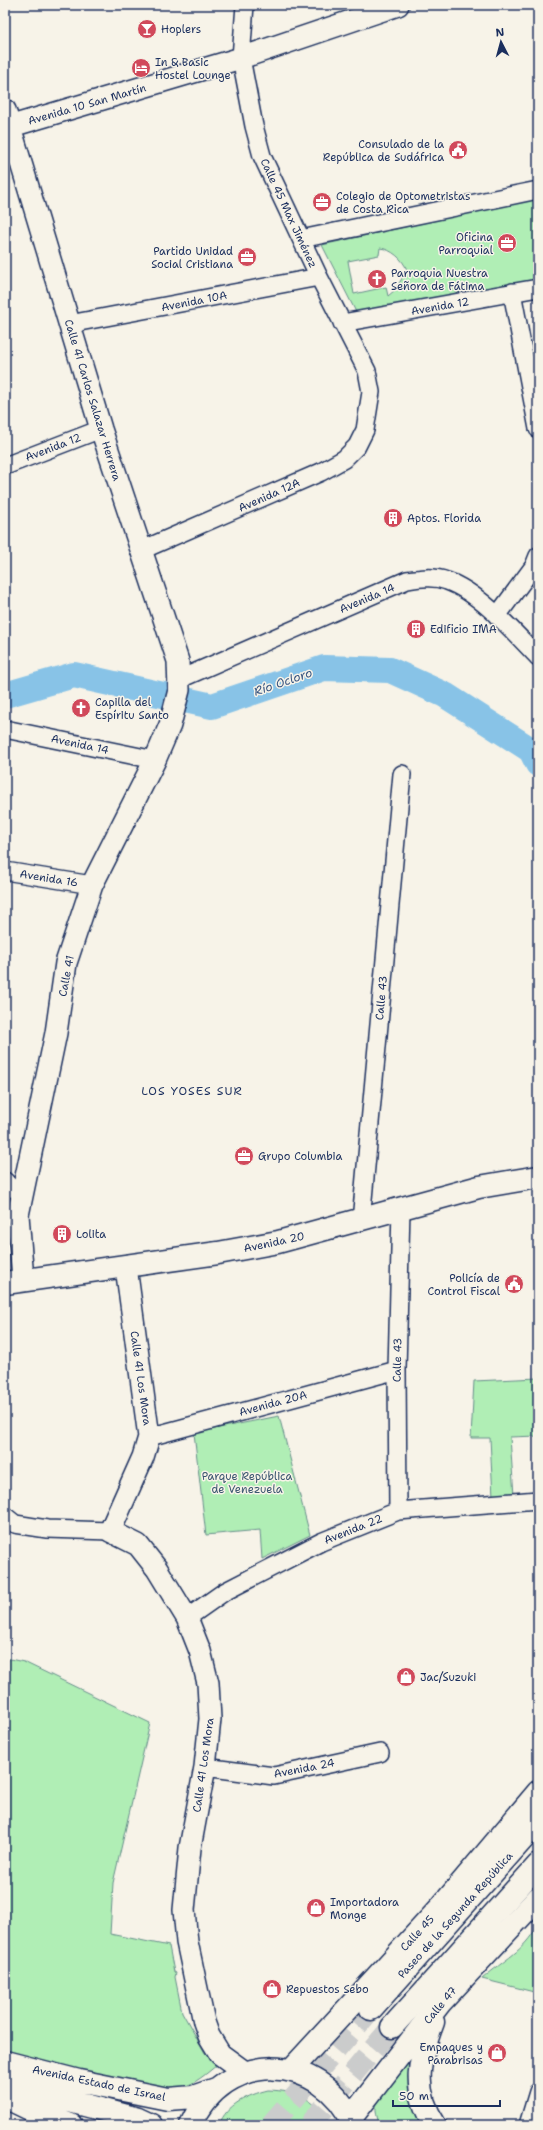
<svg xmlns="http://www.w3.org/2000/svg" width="543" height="2130" viewBox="0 0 543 2130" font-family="'Shantell Sans',sans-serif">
  <rect width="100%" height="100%" fill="#f7f3e8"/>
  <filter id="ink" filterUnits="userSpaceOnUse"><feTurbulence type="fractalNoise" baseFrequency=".025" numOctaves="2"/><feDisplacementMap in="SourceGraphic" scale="8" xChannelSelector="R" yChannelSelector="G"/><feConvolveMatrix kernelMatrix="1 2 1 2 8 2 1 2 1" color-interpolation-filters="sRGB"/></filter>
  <g filter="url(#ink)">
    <path fill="#b0eeb5" stroke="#668e8a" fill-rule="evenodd" d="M538,198V280L357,314L322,245ZM380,248C391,249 403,259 407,270L395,290L388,296L386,287L354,294L348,261L379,255Z
      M538,1378V1436L510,1437L514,1496L493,1497L490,1438H471L474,1381Z
      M279,1416L310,1535L262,1559L260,1530L206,1535L194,1433Z
      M5,1658L24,1662L150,1723L113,1883L110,1934L169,1946L174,1972L176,1973L175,1977L182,2012L205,2053L217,2065C200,2079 191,2087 169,2091L5,2054Z
      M538,1925V1993L482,1979C505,1959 523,1952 538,1925Z
      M409,2059V2076L423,2125H380C366,2095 391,2078 409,2059Z
      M268,2090C299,2091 314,2099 332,2125H219C227,2104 248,2095 268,2090Z"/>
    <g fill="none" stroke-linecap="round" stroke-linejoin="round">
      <path stroke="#88c3e7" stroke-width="26" d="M5,695L74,675L212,706L324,668L390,670L445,695L531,750L538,764"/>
      <path stroke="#cbcccc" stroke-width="22" stroke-dasharray="22 11" stroke-linecap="butt" d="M271,2125L371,2009
        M310,2125L392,2027"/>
      <defs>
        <path id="minor" d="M301,239L538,190
          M512,292L538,429
          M342,323L538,288
          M69,324L319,277
          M5,466L101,429
          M142,550L321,472L344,459L357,446L365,430L371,392L367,371L319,277L262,156L254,126L241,58L245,5
          M497,616L534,566L538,556
          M180,679L407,580C420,578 434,576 447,581C479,592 515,633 538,657
          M5,729L155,760
          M5,871L92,885
          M5,1181L11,1188L22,1191
          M361,1221L402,774
          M149,1437L397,1370
          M398,1511L397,1370L401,1209
          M5,1516L15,1524L47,1529L110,1531
          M187,1618L224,1592L321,1542L398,1511L538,1500
          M205,1767L274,1776L380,1753
          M528,2125L538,2092"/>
        <path id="tertiary" d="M5,110L101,429L178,661L179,690L170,725L155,760L92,885L66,963L56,1033L18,1215L23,1280
          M5,128L241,58L398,5
          M126,1267L149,1437L143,1457L110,1531L138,1545L157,1569L187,1618L200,1651L208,1683L210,1719L205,1767L190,1848L184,1910L187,1942L204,2022L209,2036L220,2054L246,2073"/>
        <path id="secondary" d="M5,1283L218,1253L278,1242L479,1187L538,1177
          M433,2022C419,2059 411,2089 435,2125
          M5,2062L79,2081L168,2099L193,2097L216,2089
          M291,2070L441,1907L538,1792
          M5,2084L138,2119L151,2125
          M5,2097L36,2112L71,2125
          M351,2118L440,2003L538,1898
          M191,2125C224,2049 320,2050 354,2125"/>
        <path id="trunk" d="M371,2009L538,1822
          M392,2027L538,1865"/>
      </defs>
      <use href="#minor" stroke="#1b2f5e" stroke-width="20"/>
      <use href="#tertiary" stroke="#1b2f5e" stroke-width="24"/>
      <use href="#secondary" stroke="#1b2f5e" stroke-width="25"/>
      <use href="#trunk" stroke="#1b2f5e" stroke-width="25"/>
      <use href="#minor" stroke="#f7f3e8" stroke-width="17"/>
      <use href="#tertiary" stroke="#f7f3e8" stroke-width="21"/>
      <use href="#secondary" stroke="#f7f3e8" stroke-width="22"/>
      <use href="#trunk" stroke="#f7f3e8" stroke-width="22"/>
    </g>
  </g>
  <defs>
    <symbol id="bar-disc" viewBox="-11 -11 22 22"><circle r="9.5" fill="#d1495b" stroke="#f7f3e8"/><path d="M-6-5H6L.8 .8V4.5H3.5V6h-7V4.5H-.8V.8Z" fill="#fff"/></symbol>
    <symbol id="hotel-disc" viewBox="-11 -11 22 22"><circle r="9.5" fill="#d1495b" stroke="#f7f3e8"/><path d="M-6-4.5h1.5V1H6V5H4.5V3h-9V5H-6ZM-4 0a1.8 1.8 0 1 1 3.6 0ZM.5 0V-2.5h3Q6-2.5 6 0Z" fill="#fff"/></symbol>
    <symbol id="civic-disc" viewBox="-11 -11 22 22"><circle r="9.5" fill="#d1495b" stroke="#f7f3e8"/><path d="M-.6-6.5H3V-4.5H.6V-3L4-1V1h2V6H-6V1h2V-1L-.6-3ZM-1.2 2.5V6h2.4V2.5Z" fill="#fff"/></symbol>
    <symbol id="office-disc" viewBox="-11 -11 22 22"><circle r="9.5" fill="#d1495b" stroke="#f7f3e8"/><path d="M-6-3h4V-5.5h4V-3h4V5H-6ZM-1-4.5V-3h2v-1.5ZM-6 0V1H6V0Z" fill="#fff"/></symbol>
    <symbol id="church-disc" viewBox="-11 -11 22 22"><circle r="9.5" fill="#d1495b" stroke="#f7f3e8"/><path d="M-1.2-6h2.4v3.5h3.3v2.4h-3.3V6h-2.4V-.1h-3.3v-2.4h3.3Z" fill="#fff"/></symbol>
    <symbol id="building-disc" viewBox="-11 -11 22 22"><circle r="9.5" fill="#d1495b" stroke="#f7f3e8"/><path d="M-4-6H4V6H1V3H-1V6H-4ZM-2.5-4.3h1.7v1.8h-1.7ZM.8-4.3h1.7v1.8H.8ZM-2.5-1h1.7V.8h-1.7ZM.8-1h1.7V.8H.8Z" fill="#fff"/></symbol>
    <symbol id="shop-disc" viewBox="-11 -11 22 22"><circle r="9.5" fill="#d1495b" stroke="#f7f3e8"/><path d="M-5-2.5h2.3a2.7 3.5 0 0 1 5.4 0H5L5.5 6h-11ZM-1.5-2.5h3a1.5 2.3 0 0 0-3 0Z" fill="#fff"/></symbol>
  </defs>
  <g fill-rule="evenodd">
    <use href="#bar-disc" x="136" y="18" width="22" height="22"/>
    <use href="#hotel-disc" x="130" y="57" width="22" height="22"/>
    <use href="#civic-disc" x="447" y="139" width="22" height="22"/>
    <use href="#office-disc" x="311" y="191" width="22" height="22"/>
    <use href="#office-disc" x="496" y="232" width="22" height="22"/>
    <use href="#office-disc" x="236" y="246" width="22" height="22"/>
    <use href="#church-disc" x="366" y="268" width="22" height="22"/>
    <use href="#building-disc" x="382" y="507" width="22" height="22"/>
    <use href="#building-disc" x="405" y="618" width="22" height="22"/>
    <use href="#church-disc" x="70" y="697" width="22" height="22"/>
    <use href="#office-disc" x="233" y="1145" width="22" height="22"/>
    <use href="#building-disc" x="51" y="1223" width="22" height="22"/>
    <use href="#civic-disc" x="503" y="1273" width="22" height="22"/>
    <use href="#shop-disc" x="395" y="1666" width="22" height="22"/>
    <use href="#shop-disc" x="305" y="1897" width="22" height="22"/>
    <use href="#shop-disc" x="261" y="1978" width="22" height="22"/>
    <use href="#shop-disc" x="486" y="2042" width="22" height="22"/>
  </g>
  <g text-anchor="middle" stroke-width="3" stroke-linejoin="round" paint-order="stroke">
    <g font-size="11" fill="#1b2f5e" stroke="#f7f3e8" text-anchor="start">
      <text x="161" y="33">Hoplers</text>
      <text x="155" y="66">In &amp; Basic<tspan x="155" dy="13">Hostel Lounge</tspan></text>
      <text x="444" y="148" text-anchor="end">Consulado de la<tspan x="444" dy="13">República de Sudáfrica</tspan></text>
      <text x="336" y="200">Colegio de Optometristas<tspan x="336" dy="13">de Costa Rica</tspan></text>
      <text x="493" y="241" text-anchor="end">Oficina<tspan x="493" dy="13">Parroquial</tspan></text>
      <text x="233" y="255" text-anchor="end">Partido Unidad<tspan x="233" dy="13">Social Cristiana</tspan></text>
      <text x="391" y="277">Parroquia Nuestra<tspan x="391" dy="13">Señora de Fátima</tspan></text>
      <text x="407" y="522">Aptos. Florida</text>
      <text x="430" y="633">Edificio IMA</text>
      <text x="95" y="706">Capilla del<tspan x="95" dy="13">Espíritu Santo</tspan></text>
      <text x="258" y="1160">Grupo Columbia</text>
      <text x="76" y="1238">Lolita</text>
      <text x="500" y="1282" text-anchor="end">Policía de<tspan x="500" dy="13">Control Fiscal</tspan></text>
      <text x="420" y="1681">Jac/Suzuki</text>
      <text x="330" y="1906">Importadora<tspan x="330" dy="13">Monge</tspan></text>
      <text x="286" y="1993">Repuestos Sebo</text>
      <text x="483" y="2051" text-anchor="end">Empaques y<tspan x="483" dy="13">Parabrisas</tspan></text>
    </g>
    <g font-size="11" fill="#1b2f5e" stroke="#f7f3e8">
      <text transform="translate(87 104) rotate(-16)" y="4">Avenida 10 San Martín</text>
      <text transform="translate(289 213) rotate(65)" y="4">Calle 45 Max Jiménez</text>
      <text transform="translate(194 301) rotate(-11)" y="4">Avenida 10A</text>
      <text transform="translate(440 306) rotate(-10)" y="4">Avenida 12</text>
      <text transform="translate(93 400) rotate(73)" y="4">Calle 41 Carlos Salazar Herrera</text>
      <text transform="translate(53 447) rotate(-21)" y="4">Avenida 12</text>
      <text transform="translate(269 495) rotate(-24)" y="4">Avenida 12A</text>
      <text transform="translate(367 598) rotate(-23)" y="4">Avenida 14</text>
      <text transform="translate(80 744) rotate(12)" y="4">Avenida 14</text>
      <text transform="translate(49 878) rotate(9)" y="4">Avenida 16</text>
      <text transform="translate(66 976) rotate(-79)" y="4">Calle 41</text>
      <text transform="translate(381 998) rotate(-85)" y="4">Calle 43</text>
      <text transform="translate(274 1242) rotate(-12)" y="4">Avenida 20</text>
      <text transform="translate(397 1360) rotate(-89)" y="4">Calle 43</text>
      <text transform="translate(141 1378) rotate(82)" y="4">Calle 41 Los Mora</text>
      <text transform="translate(273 1403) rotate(-15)" y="4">Avenida 20A</text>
      <text transform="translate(353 1529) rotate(-22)" y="4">Avenida 22</text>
      <text transform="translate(203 1765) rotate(-82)" y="4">Calle 41 Los Mora</text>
      <text transform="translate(304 1768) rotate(-11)" y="4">Avenida 24</text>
      <text transform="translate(455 1915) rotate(-48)" y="4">Paseo de la Segunda República</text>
      <text transform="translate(417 1933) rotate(-47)" y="4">Calle 45</text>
      <text transform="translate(440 2005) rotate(-50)" y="4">Calle 47</text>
      <text transform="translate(99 2083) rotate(12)" y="4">Avenida Estado de Israel</text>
    </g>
    <g font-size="11" fill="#39556f" stroke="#f7f3e8">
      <text x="247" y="1480">Parque República<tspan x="247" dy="13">de Venezuela</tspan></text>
    </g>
    <g font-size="12" font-style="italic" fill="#365480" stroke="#f7f3e8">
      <text transform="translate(283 682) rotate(-19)" y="4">Río Ocloro</text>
    </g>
    <g font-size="12" letter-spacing="1" fill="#1b2f5e" stroke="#f7f3e8">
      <text x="192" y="1095">LOS YOSES SUR</text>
    </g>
  </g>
  <rect width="543" height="2130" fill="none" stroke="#f7f3e8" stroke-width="20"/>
  <rect x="10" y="10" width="523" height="2110" fill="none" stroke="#1b2f5e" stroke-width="1.5" filter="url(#ink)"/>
  <g transform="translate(501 42) rotate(354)" stroke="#f7f3e8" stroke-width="3" paint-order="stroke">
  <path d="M0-3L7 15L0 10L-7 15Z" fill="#1b2f5e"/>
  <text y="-6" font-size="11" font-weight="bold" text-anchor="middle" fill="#1b2f5e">N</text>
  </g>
  <path d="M393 2100v6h107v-6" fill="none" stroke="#1b2f5e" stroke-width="2"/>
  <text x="399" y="2100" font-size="12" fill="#1b2f5e" stroke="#f7f3e8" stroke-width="3" paint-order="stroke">50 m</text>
</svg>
